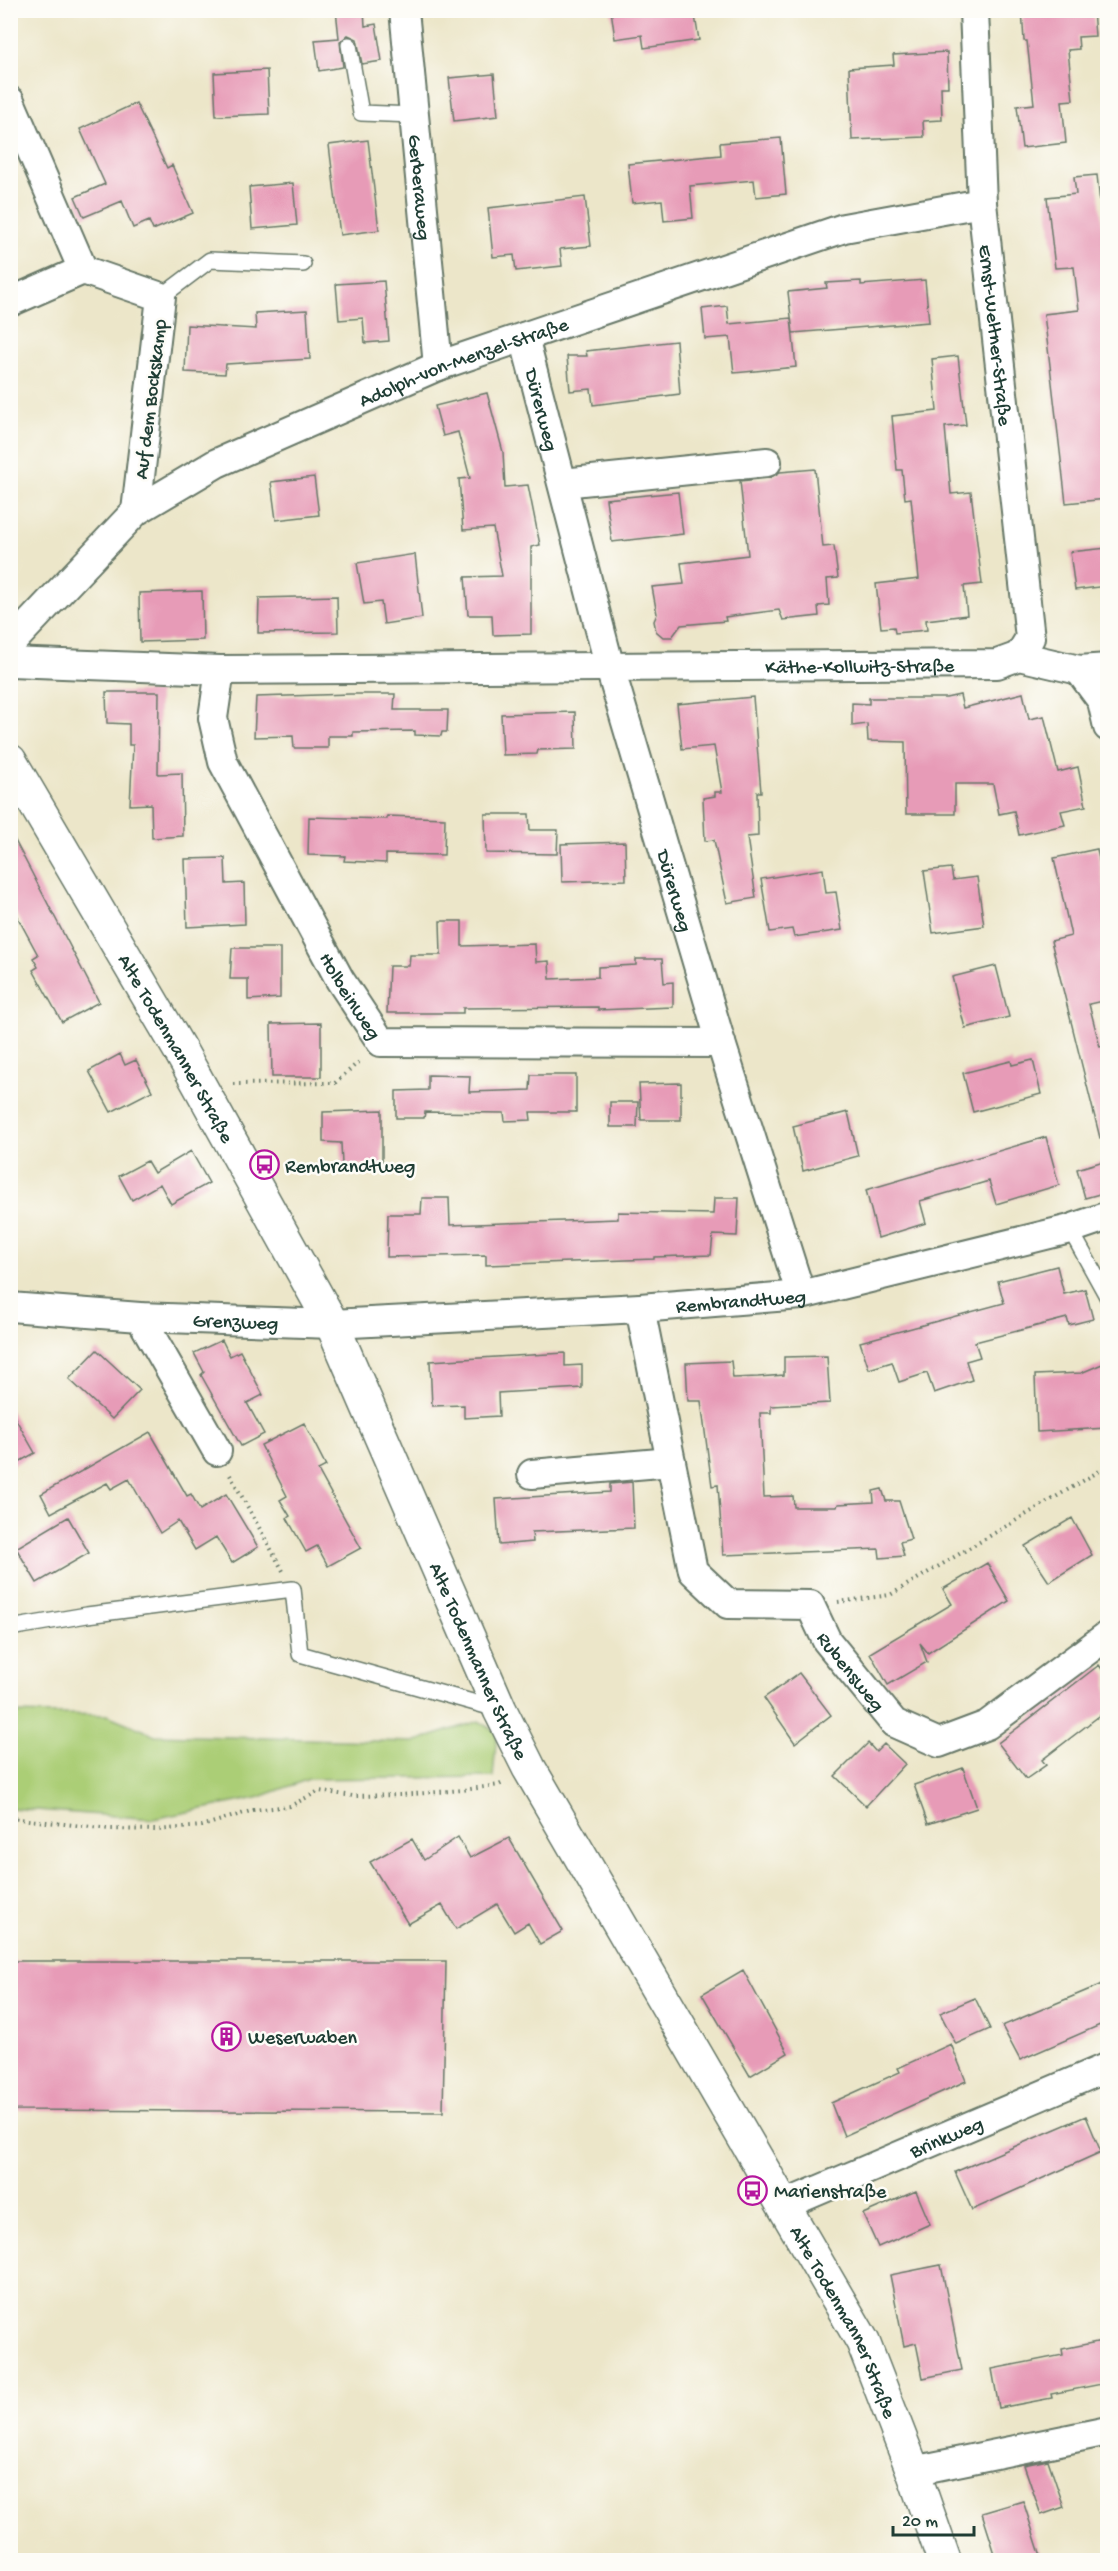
<svg xmlns="http://www.w3.org/2000/svg" width="1118" height="2571" viewBox="0 0 1118 2571" font-family="'Gochi Hand',sans-serif">
  <rect width="100%" height="100%" fill="#fdfcf7"/>
  <filter id="ink" filterUnits="userSpaceOnUse"><feTurbulence type="fractalNoise" baseFrequency=".0167" numOctaves="2"/><feDisplacementMap in="SourceGraphic" scale="12" xChannelSelector="R" yChannelSelector="G"/><feConvolveMatrix kernelMatrix="1 2 1 2 8 2 1 2 1" color-interpolation-filters="sRGB"/></filter>
  <filter id="wash" filterUnits="userSpaceOnUse"><feTurbulence type="fractalNoise" baseFrequency=".008" numOctaves="4" result="noise"/><feDisplacementMap in="SourceGraphic" scale="24" xChannelSelector="R" yChannelSelector="G"/><feGaussianBlur stdDeviation="1.35" result="paint"/><feColorMatrix in="noise" values="0 0 0 0 0 0 0 0 0 0 0 0 0 0 0 0 0 1.4 0 .05"/><feComposite in="paint" operator="in"/></filter>
  <g filter="url(#wash)">
    <rect width="100%" height="100%" fill="#ece6c9"/>
    <path fill="#abce76" stroke="#658655" stroke-width="1.5" d="M11,1713L107,1715L155,1735L413,1742L479,1721L497,1732L493,1777L309,1779L257,1798L153,1819L11,1808Z"/>
    <g id="blocks">
      <path fill="#e79bb7" d="M336,10H364L365,26L376,24L382,61L362,64L357,39L348,35L340,42L343,67L319,71L315,40L339,38Z
        M611,10H694L699,40L644,48L642,35L615,39Z
        M1022,10H1093L1095,36L1078,37L1079,49L1068,50L1073,100L1062,101L1066,143L1022,148L1017,106L1034,104L1027,41H1024Z
        M947,52L948,87H941L942,120L923,121L924,137L852,140L849,68L894,65L893,55Z
        M267,70L269,114L216,116L214,73Z
        M494,74L498,116L454,121L449,78Z
        M136,103L167,168L172,165L193,213L153,230L149,221L133,228L122,201L84,217L75,197L105,184L80,129Z
        M781,138L786,194L756,197L754,180L690,186L693,218L664,221L662,200L632,203L628,164L721,155L720,143Z
        M368,140L379,230L340,235L329,145Z
        M1097,175L1107,266V499L1066,503L1044,314L1079,310L1074,267L1055,268L1047,197L1076,194L1074,177Z
        M293,183L297,225L252,229L249,187Z
        M585,197L591,246L560,249L562,266L516,271L514,255L493,257L488,208Z
        M925,280L929,322L793,333L788,292L827,288L826,283L861,281V285Z
        M384,281L389,341L365,343L363,318L339,320L336,284Z
        M727,306L729,324L791,318L796,367L734,373L730,337L705,339L702,309Z
        M307,310L310,359L226,364L225,374L185,372L187,325L256,329L255,313Z
        M676,341L680,394L593,405L591,389L570,391L567,356H587L586,351Z
        M958,356L966,425L945,427L951,494L971,492L982,584L964,586L967,615L926,620L927,630L895,633L894,627L881,628L876,584L919,579L911,498L905,499L902,470H897L892,416L937,411L932,359Z
        M487,393L503,452L505,487L528,485L540,545L531,547V634L493,635L492,615H468L465,577L502,576L493,528L463,530L459,479L470,478L458,432L443,436L435,406Z
        M815,469L823,547L834,546L838,578L827,579L829,605L818,606L819,616L783,620L779,610L725,617L726,621L681,625L672,637H663L656,631L654,621L657,614L652,587L684,584L681,563L748,555L740,481L769,478L780,472Z
        M314,477L319,515L276,520L271,482Z
        M678,492L683,534L612,542L606,499Z
        M1107,548V586L1075,590L1070,552Z
        M415,554L422,618L384,624L381,602L364,604L357,563Z
        M202,591L203,640L140,642L139,593Z
        M337,596L338,632L258,633L259,598Z
        M106,692H159L158,774L182,773L183,836L152,838L151,804L130,805L133,745H129V724L107,723Z
        M1023,693L1029,719L1044,716L1058,772L1078,767L1086,806L1061,811L1065,825L1019,835L1014,811L999,814L993,784H955V814H906L905,742L868,741L867,724L852,726V703L869,704V698H946L960,695L963,708Z
        M350,694H395L394,710H448L447,732H442L441,736L415,735V731L353,732V736H328V748H294L293,736L254,737L256,697Z
        M753,697L761,792H757L758,836L747,837L756,898L727,903L714,840L705,841L703,798L715,796V792H722L714,746L682,749L677,704Z
        M575,712L576,749L538,750L537,754L503,755L501,714Z
        M485,814H529L530,830H558L557,854L486,853Z
        M387,816L445,818L444,855L386,854V863L344,861L345,856L308,855L309,817L387,819Z
        M10,831L99,1002L62,1022L33,970L38,967L33,958L38,955L10,903Z
        M625,842L626,880L562,882L561,844Z
        M1097,849L1107,899V1000L1089,1004L1100,1047L1107,1044V1137L1100,1138L1051,941L1071,936L1054,858Z
        M225,858L226,884L244,883L245,924L187,927L185,859Z
        M951,868L953,880L977,877L984,926L933,933L924,871Z
        M823,869L826,893L836,892L842,930L794,937L792,929L770,932L761,879Z
        M440,921H462V946L535,944L536,962L549,961L550,979L598,977V967L636,965V959H662L664,983L673,982V1007L598,1010V1007L463,1008V1013H387L389,966H409L410,955H441Z
        M232,948H280V998L248,1000V979H230Z
        M996,966L1009,1017L965,1028L952,977Z
        M321,1023V1077H272L271,1024Z
        M120,1054L125,1065L136,1060L152,1091L111,1112L89,1071Z
        M1033,1060L1041,1094L973,1112L963,1073L1011,1061L1012,1065Z
        M428,1075L470,1076L469,1092L530,1090L531,1075H576V1112H530L531,1120L505,1121L504,1113L425,1112L424,1118H396V1091L428,1090Z
        M681,1083V1120H641L639,1084Z
        M610,1102H638L637,1127H610Z
        M382,1110V1165H342L341,1143L323,1142V1112Z
        M848,1112L858,1156L803,1171L793,1126Z
        M1046,1137L1059,1185L996,1204L989,1181L920,1201L926,1223L878,1238L866,1190Z
        M191,1151L209,1183L171,1204L160,1184L132,1200L119,1176L147,1161L154,1173Z
        M1107,1160V1192L1085,1198L1077,1169Z
        M422,1198H449L450,1225L618,1219V1212L713,1214L714,1198H739L737,1236L713,1235L711,1255L654,1257V1259L486,1265V1255L387,1257L388,1214H421Z
        M1057,1266L1064,1294L1085,1289L1093,1319L1069,1325L1067,1318L975,1342L980,1357L966,1361L972,1380L934,1393L927,1373L899,1382L892,1362L869,1369L860,1342L1004,1303L998,1281Z
        M222,1340L230,1356L240,1351L263,1395L247,1403L264,1434L241,1446L201,1375L204,1372L194,1353Z
        M97,1350L140,1390L112,1419L69,1379Z
        M565,1353V1366L582,1365V1388L498,1393L499,1416L464,1418V1405L432,1406L430,1361Z
        M827,1356L830,1403L771,1406V1413H760L764,1497L793,1496L794,1507H837L838,1504L874,1502L873,1491L882,1489L886,1501H899L911,1539L900,1542L904,1556L880,1558L879,1549L723,1555L718,1485L712,1486L701,1401H688L686,1363L731,1361L733,1378L758,1377L784,1375V1357Z
        M1107,1362V1428L1037,1432L1035,1375L1081,1373Z
        M10,1409L35,1453L10,1467Z
        M304,1423L326,1466L318,1470L361,1548L328,1566L317,1546L306,1552L287,1518L290,1516L280,1500L287,1496L261,1445Z
        M150,1432L187,1496L191,1494L200,1510L226,1494L258,1547L232,1563L216,1537L195,1550L178,1521L160,1533L129,1479L111,1489L107,1483L51,1513L41,1494Z
        M632,1482L634,1528L532,1532L533,1542L499,1545L496,1499L610,1492V1484Z
        M68,1517L89,1553L37,1583L16,1548Z
        M1072,1518L1092,1555L1049,1582L1025,1546Z
        M987,1563L1009,1601L928,1653L920,1643L927,1662L888,1685L870,1653L952,1604L943,1589Z
        M1099,1665L1107,1676V1710L1042,1760L1046,1765L1026,1779L998,1743Z
        M799,1673L831,1715L795,1743L764,1698Z
        M868,1743L876,1752L884,1744L905,1764L866,1806L835,1776Z
        M963,1768L977,1808L928,1824L914,1785Z
        M458,1837L470,1858L509,1838L563,1931L540,1944L528,1923L514,1932L497,1904L456,1929L442,1905L408,1924L370,1862L412,1839L424,1860Z
        M10,1961H446L443,2112L10,2110Z
        M743,1970L788,2053L750,2076L702,1994Z
        M1107,1982V2022L1020,2060L1002,2026Z
        M975,1998L990,2029L956,2044L940,2013Z
        M951,2044L966,2081L844,2136L831,2103L900,2072L898,2068Z
        M1086,2116L1101,2152L972,2210L955,2172Z
        M916,2191L930,2224L878,2247L863,2214Z
        M941,2265L962,2370L923,2378L916,2343L904,2346L890,2275Z
        M1107,2340V2383L1051,2394L1052,2398L999,2408L992,2369L1063,2355L1062,2349Z
        M1048,2460L1064,2507L1041,2515L1024,2465Z
        M1023,2501L1042,2560H997L982,2513Z"/>
    </g>
  </g>
  <g filter="url(#ink)">
    <use href="#blocks" fill-opacity="0" stroke="#677868" stroke-width="1.5"/>
    <g fill="none" stroke-linecap="round" stroke-linejoin="round">
      <defs>
        <path id="lane" d="M349,45L361,113L414,115
          M161,297L210,260L303,264
          M1070,1229L1108,1298
          M10,1628L87,1615L293,1589L300,1654L497,1709"/>
        <g id="street">
          <path id="s1" d="M404,10L438,366"/>
          <path id="s2" d="M974,10L982,203L1030,638L1019,656"/>
          <path d="M10,101L83,270"/>
          <path d="M10,302L83,270L161,297L136,511"/>
          <path id="s3" d="M524,337L610,668L721,1043L801,1295"/>
          <path d="M563,483L767,462"/>
          <path id="s4" d="M10,644L136,511L217,463L438,366L844,228L982,203"/>
          <path id="s5" d="M10,662L220,670L997,664L1019,656L1079,670L1108,668"/>
          <path id="s6" d="M220,670L213,718L223,762L340,980L381,1042L721,1043"/>
          <path d="M1079,670L1102,701L1108,727"/>
          <path id="s7" d="M10,1307L140,1317L332,1324L640,1308L801,1295L1070,1229L1108,1216"/>
          <path id="s8" d="M640,1308L693,1571L728,1604L810,1605L827,1641L894,1723L939,1743L987,1725L1108,1635"/>
          <path d="M140,1317L217,1451"/>
          <path d="M532,1474L671,1462"/>
          <path id="s9" d="M784,2205L1108,2067"/>
          <path d="M913,2471L1108,2431"/>
        </g>
        <g id="secondary">
          <path id="s10" d="M10,761L181,1052L332,1324L500,1710L529,1768L863,2342L913,2471L944,2560"/>
        </g>
      </defs>
      <use href="#lane" stroke="#677868" stroke-width="18"/>
      <use href="#street" stroke="#677868" stroke-width="32"/>
      <use href="#secondary" stroke="#677868" stroke-width="36"/>
      <path stroke="#677868" stroke-width="4" stroke-dasharray="1.5 4.5" stroke-linecap="butt" d="M233,1084L335,1083L361,1060
        M230,1475L283,1571
        M838,1602L890,1595L1108,1466
        M10,1818L110,1829L157,1830L202,1826L254,1810L290,1806L319,1791L353,1796L401,1795L463,1790L499,1785L505,1782"/>
      <use href="#lane" stroke="#fff" stroke-width="15"/>
      <use href="#street" stroke="#fff" stroke-width="28"/>
      <use href="#secondary" stroke="#fff" stroke-width="33"/>
    </g>
  </g>
  <defs>
    <symbol id="bus-ring" viewBox="-11 -11 22 22"><circle r="9.5" fill="#fdfcf7" stroke="#b5179e" stroke-width="1.5"/><path d="M-5-6H5V4H4V6H2V4H-2V6H-4V4H-5ZM-3.5-4V0h7V-4ZM-3.5 1.2v1.5H-2V1.2ZM2 1.2v1.5H3.5V1.2Z" fill="#b5179e"/></symbol>
    <symbol id="building-ring" viewBox="-11 -11 22 22"><circle r="9.5" fill="#fdfcf7" stroke="#b5179e" stroke-width="1.5"/><path d="M-4-6H4V6H1V3H-1V6H-4ZM-2.5-4.3h1.7v1.8h-1.7ZM.8-4.3h1.7v1.8H.8ZM-2.5-1h1.7V.8h-1.7ZM.8-1h1.7V.8H.8Z" fill="#b5179e"/></symbol>
  </defs>
  <g fill-rule="evenodd">
    <use href="#bus-ring" x="248" y="1148" width="33" height="33"/>
    <use href="#building-ring" x="210" y="2020" width="33" height="33"/>
    <use href="#bus-ring" x="736" y="2174" width="33" height="33"/>
  </g>
  <g text-anchor="middle" stroke-width="5" stroke-linejoin="round" paint-order="stroke">
    <g font-size="20" fill="#1f3d34" stroke="#fdfcf7">
      <text dy="7" stroke="none"><textPath href="#s1" startOffset="178">Gerberaweg</textPath></text>
      <text dy="7" stroke="none"><textPath href="#s2" startOffset="326">Ernst-Weltner-Straße</textPath></text>
      <text dy="7" stroke="none"><textPath href="#s4" startOffset="544">Adolph-von-Menzel-Straße</textPath></text>
      <text transform="translate(149 399) rotate(-83)" y="7">Auf dem Bockskamp</text>
      <text dy="7" stroke="none"><textPath href="#s3" startOffset="75">Dürerweg</textPath></text>
      <text dy="7" stroke="none"><textPath href="#s5" startOffset="850">Käthe-Kollwitz-Straße</textPath></text>
      <text dy="7" stroke="none"><textPath href="#s3" startOffset="574">Dürerweg</textPath></text>
      <text dy="7" stroke="none"><textPath href="#s6" startOffset="360">Holbeinweg</textPath></text>
      <text dy="7" stroke="none"><textPath href="#s10" startOffset="332">Alte Todenmanner Straße</textPath></text>
      <text dy="7" stroke="none"><textPath href="#s7" startOffset="732">Rembrandtweg</textPath></text>
      <text dy="7" stroke="none"><textPath href="#s7" startOffset="226">Grenzweg</textPath></text>
      <text dy="7" stroke="none"><textPath href="#s10" startOffset="1016">Alte Todenmanner Straße</textPath></text>
      <text dy="7" stroke="none"><textPath href="#s8" startOffset="477">Rubensweg</textPath></text>
      <text dy="7" stroke="none"><textPath href="#s9" startOffset="176">Brinkweg</textPath></text>
      <text dy="7" stroke="none"><textPath href="#s10" startOffset="1772">Alte Todenmanner Straße</textPath></text>
    </g>
    <g font-size="20" fill="#1f3d34" stroke="#fdfcf7" text-anchor="start">
      <text x="285" y="1172">Rembrandtweg</text>
      <text x="248" y="2043">Weserwaben</text>
      <text x="774" y="2197">Marienstraße</text>
    </g>
  </g>
  <rect width="1118" height="2571" fill="none" stroke="#fdfcf7" stroke-width="36"/>
  <path d="M893 2526v9h81v-9" fill="none" stroke="#1f3d34" stroke-width="3"/>
  <text x="902" y="2526" font-size="18" fill="#1f3d34" stroke="#fdfcf7" stroke-width="4.5" paint-order="stroke">20 m</text>
</svg>
